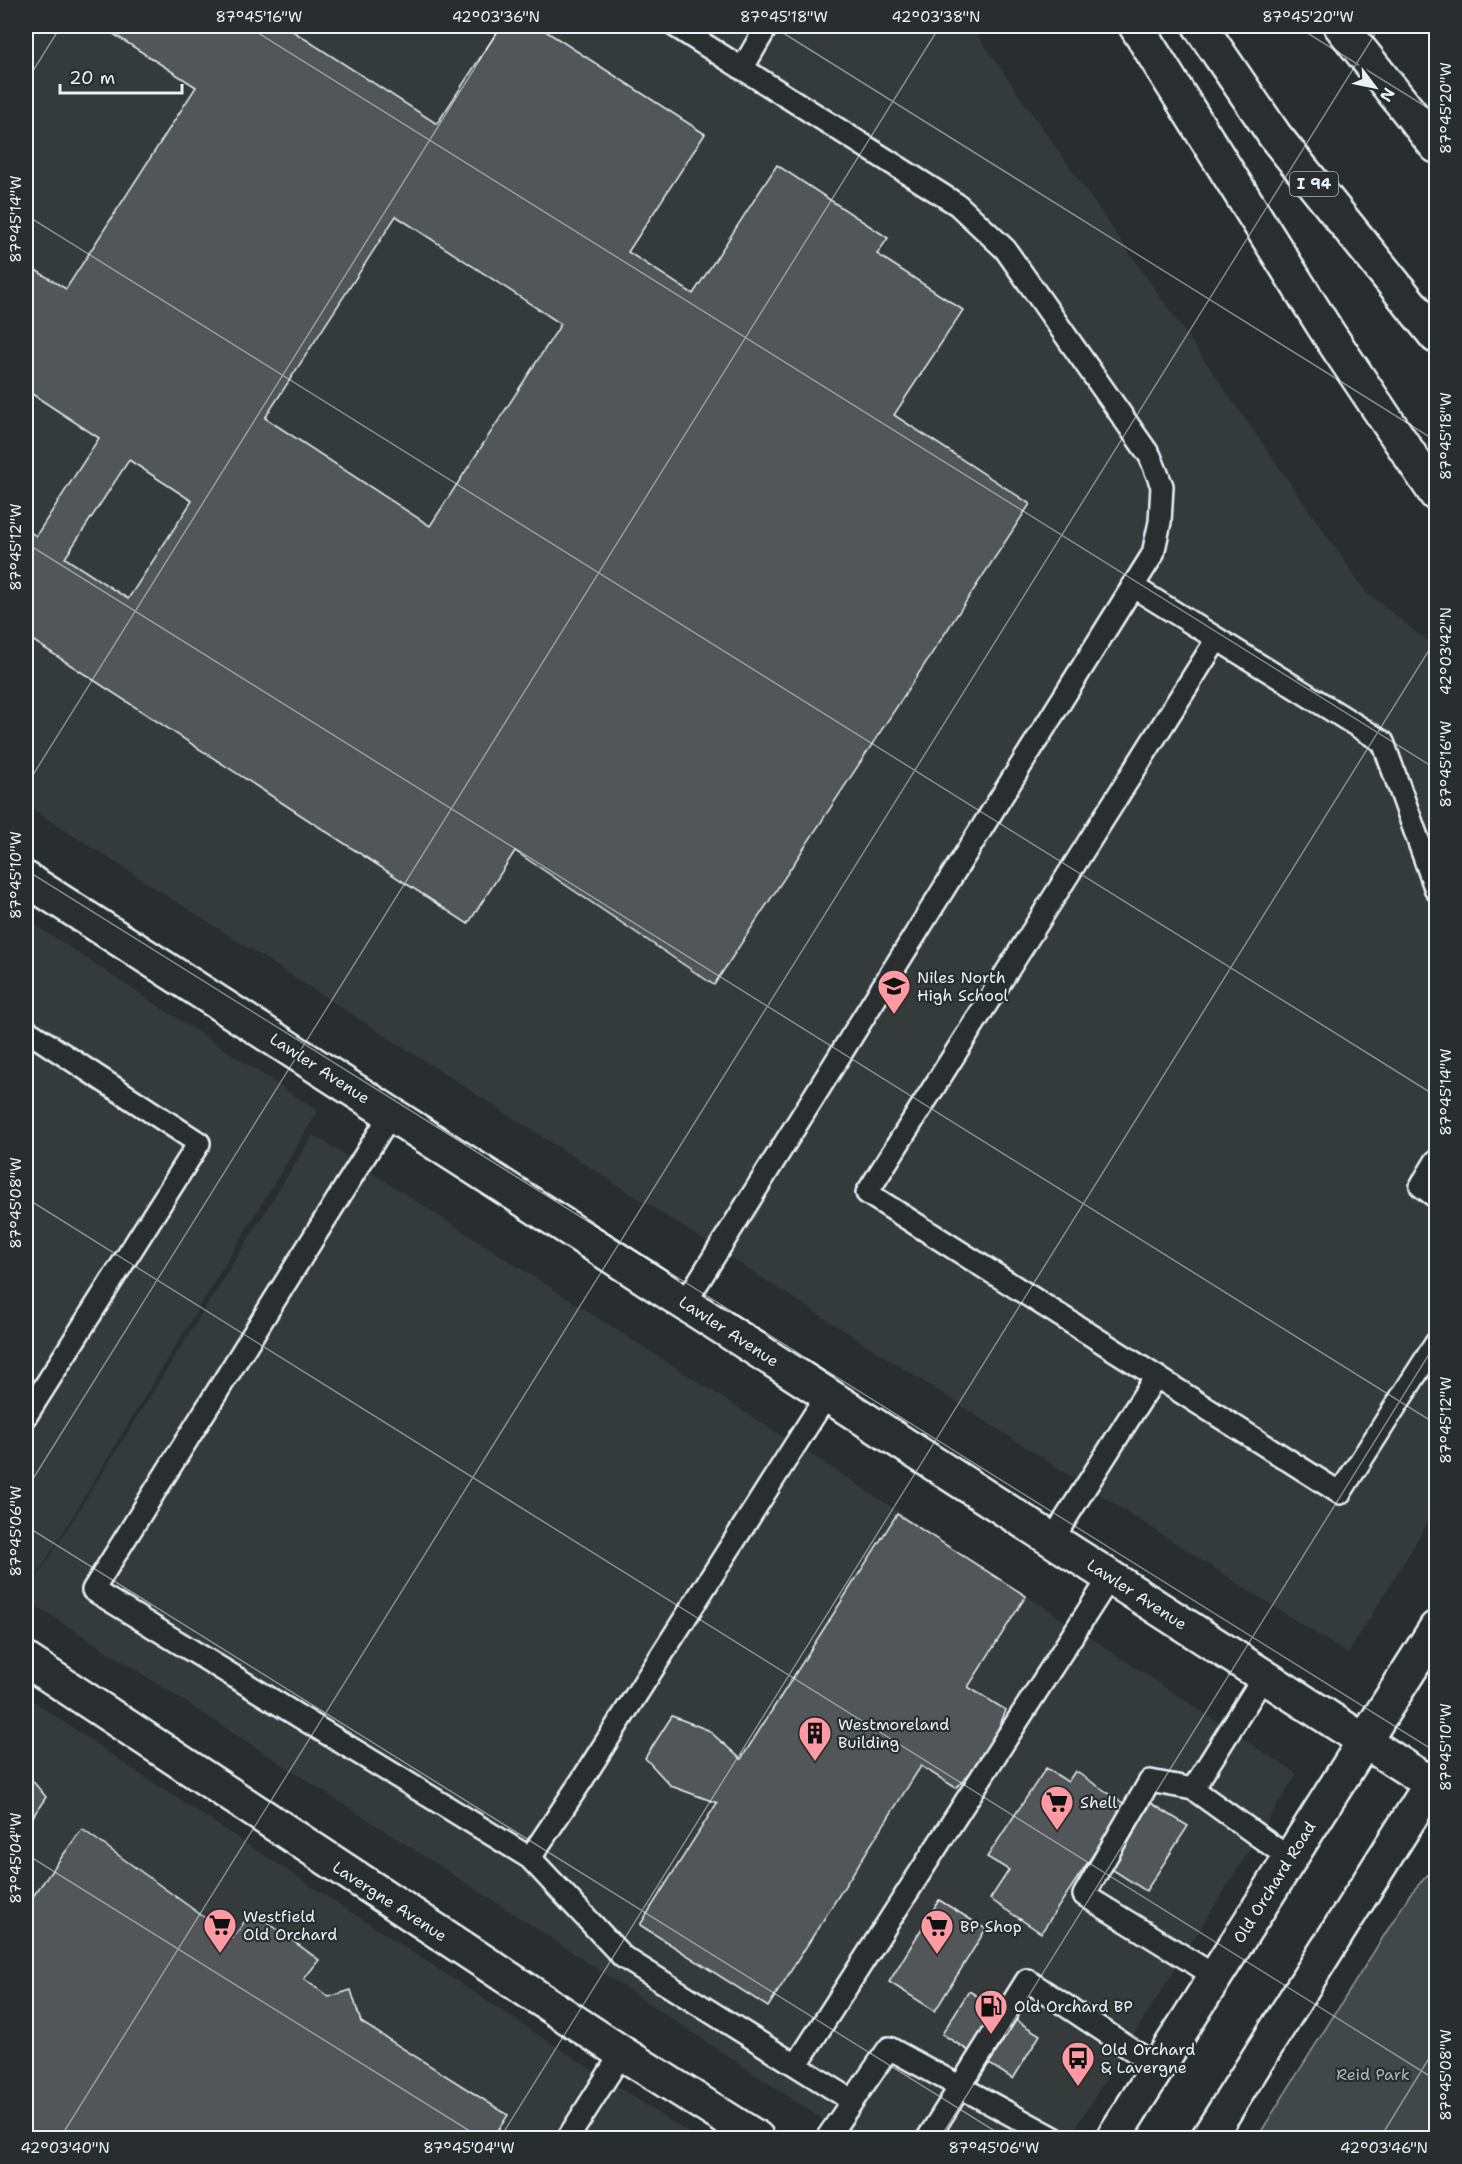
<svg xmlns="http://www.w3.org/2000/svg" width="1462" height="2164" viewBox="0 0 1462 2164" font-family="'Shantell Sans',sans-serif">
  <rect width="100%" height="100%" fill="#2a2d2e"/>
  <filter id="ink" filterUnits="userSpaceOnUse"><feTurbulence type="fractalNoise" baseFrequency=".0167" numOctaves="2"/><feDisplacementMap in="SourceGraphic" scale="12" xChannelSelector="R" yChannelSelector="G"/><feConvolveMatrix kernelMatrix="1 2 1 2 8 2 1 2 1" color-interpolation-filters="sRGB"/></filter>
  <g filter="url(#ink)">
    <path fill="#363a3b" d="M26,26H971L1366,592L1436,648V1509L1348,1654L26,805Z
      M26,919L318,1111L26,1593Z
      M313,1135L852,1481L1297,1774L1069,2138H851L554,1940L26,1599V1595Z
      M26,1696L134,1770L696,2138H26Z"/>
    <path fill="#424648" stroke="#959ca0" stroke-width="1.5" d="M1436,1866V2138H1257L1410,1894Z"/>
    <path fill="#535759" stroke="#e8f1f8" stroke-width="1.5" fill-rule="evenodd" d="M101,26H285L437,124L501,26H538L705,134L628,252L693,294L777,165L888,238L877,254L963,310L894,415L1030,504L714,985L515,851L468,924L26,636V529L36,536L99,438L26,390V264L66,289L196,87ZM396,216L561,324L430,526L265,418ZM129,460L192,501L128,599L65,558Z
      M897,1514L1026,1596L968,1687L1006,1710L988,1753L956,1788L921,1766L768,2007L640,1925L717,1803L671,1786L645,1758L672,1716L708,1730L741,1759Z
      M1046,1768L1068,1782L1075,1771L1126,1805L1041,1933L990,1899L1009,1870L987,1857Z
      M26,1773L46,1797L26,1827Z
      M1151,1803L1188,1826L1146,1891L1110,1868Z
      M82,1829L233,1938L252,1911L319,1960L304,1979L329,1997L351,1990L361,2022L508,2115L493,2138H26V1906Z
      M939,1900L986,1929L935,2011L889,1982Z
      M969,1991L1040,2035L1013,2079L942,2034Z"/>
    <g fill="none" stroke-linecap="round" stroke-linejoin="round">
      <defs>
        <path id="lane" d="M675,26L958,205L1005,249L1150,456L1162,486L1160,522L1153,554L685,1303
          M742,69L767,26
          M1132,586L1383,742L1436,890
          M1217,639L867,1193L1340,1493L1436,1343
          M26,1030L199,1143L26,1416
          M391,1114L93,1590L530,1858L623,1957L853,2101
          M1436,1161L1421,1186L1436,1197
          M1052,1540L1156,1376
          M1264,1676L1193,1789L1289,1858
          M1193,1789L1150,1781L1084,1895L1215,1976
          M530,1858L582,1780L827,1395
          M797,2064L1110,1577
          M568,2138L622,2053
          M827,2138L889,2048L1054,2138
          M928,2138L1027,1980L1158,2067"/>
        <path id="secondary" d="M26,879L1436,1787
          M26,1660L622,2053L757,2138
          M1113,2138L1436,1628
          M1208,2138L1436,1776"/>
        <path id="highway" d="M1136,26L1328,333L1436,494
          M1200,26L1275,136L1436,336
          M1341,26L1436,146"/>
      </defs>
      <use href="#lane" stroke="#e8f1f8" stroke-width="26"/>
      <use href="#secondary" stroke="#e8f1f8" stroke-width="38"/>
      <use href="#highway" stroke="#e8f1f8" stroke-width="38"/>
      <use href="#lane" stroke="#2a2d2e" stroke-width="21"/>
      <use href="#secondary" stroke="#2a2d2e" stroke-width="33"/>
      <use href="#highway" stroke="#2a2d2e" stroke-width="33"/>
    </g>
  </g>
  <path fill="none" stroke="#e8f1f8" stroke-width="1.5" stroke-opacity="0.45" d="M247,26L1436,769M772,26L1436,441M1296,26L1436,113M26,82L61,26M26,215L1436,1096M26,543L1436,1424M26,786L501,26M26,870L1436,1752M26,1198L1436,2080M26,1490L940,26M26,1526L1006,2138M26,1854L481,2138M60,2138L1380,26M500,2138L1436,639M940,2138L1436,1343M1380,2138L1436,2047"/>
  <defs>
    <symbol id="school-pin" viewBox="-11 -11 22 30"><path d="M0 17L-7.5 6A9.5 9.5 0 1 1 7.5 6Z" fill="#ff9aa2" stroke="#2a2d2e"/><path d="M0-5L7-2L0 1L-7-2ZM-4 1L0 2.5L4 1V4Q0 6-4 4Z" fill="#111"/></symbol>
    <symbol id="building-pin" viewBox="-11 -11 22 30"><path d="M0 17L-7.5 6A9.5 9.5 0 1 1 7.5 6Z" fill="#ff9aa2" stroke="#2a2d2e"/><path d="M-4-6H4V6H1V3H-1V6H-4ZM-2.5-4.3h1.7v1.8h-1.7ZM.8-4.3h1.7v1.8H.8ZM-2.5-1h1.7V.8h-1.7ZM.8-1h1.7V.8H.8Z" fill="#111"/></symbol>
    <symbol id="supermarket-pin" viewBox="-11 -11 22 30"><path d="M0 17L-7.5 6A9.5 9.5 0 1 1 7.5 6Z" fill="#ff9aa2" stroke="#2a2d2e"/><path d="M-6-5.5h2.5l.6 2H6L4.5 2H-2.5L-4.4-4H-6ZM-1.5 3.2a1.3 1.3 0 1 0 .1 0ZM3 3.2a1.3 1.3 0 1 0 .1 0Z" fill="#111"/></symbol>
    <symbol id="fuel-pin" viewBox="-11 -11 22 30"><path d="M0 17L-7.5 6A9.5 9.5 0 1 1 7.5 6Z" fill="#ff9aa2" stroke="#2a2d2e"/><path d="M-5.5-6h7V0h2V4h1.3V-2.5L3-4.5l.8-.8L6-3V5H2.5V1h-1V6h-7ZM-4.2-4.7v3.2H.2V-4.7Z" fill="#111"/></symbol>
    <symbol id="bus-pin" viewBox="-11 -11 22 30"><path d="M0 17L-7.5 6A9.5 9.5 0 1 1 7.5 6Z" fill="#ff9aa2" stroke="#2a2d2e"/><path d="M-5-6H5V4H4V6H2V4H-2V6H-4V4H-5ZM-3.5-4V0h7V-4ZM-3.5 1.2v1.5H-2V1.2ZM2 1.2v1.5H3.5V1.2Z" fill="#111"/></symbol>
  </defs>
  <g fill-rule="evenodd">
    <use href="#school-pin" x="875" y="967" width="38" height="52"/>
    <use href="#building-pin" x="796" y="1714" width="38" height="52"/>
    <use href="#supermarket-pin" x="1038" y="1783" width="38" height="52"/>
    <use href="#supermarket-pin" x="201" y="1906" width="38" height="52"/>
    <use href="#supermarket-pin" x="918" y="1907" width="38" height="52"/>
    <use href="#fuel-pin" x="972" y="1987" width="38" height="52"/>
    <use href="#bus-pin" x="1059" y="2039" width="38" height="52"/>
  </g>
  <g text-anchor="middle" stroke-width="4.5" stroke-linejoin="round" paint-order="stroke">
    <rect fill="#2a2d2e" stroke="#afb6bb" stroke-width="1.5" x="1290" y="172" width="48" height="24" rx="4.5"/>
    <g font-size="15" font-weight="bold" fill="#e8f1f8">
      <text x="1314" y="189">I 94</text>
    </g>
    <g font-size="16" fill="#e8f1f8" stroke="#2a2d2e" text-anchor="start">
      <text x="917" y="983">Niles North<tspan x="917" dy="18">High School</tspan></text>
      <text x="838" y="1730">Westmoreland<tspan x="838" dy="18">Building</tspan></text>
      <text x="1080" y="1808">Shell</text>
      <text x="243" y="1922">Westfield<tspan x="243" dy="18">Old Orchard</tspan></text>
      <text x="960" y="1932">BP Shop</text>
      <text x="1014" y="2012">Old Orchard BP</text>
      <text x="1101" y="2055">Old Orchard<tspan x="1101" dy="18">&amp; Lavergne</tspan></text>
    </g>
    <g font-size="16" fill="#e8f1f8" stroke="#2a2d2e">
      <text transform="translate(320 1068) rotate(33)" y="6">Lawler Avenue</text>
      <text transform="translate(729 1331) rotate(33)" y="6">Lawler Avenue</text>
      <text transform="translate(1137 1594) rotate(33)" y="6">Lawler Avenue</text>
      <text transform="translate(1274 1882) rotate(-58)" y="6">Old Orchard Road</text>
      <text transform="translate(390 1901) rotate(33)" y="6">Lavergne Avenue</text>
    </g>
    <g font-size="16" fill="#aeb5ba" stroke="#2a2d2e">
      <text x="1373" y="2080">Reid Park</text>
    </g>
  </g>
  <rect width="1462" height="2164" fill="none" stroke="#2a2d2e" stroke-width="66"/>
  <g transform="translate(1375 87) rotate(122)" stroke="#2a2d2e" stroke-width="4.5" paint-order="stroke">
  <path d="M0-4.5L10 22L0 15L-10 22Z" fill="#e8f1f8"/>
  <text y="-9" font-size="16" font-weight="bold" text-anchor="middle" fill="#e8f1f8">N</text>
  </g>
  <path d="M60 84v9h122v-9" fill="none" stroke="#e8f1f8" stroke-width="3"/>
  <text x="69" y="84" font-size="18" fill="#e8f1f8" stroke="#2a2d2e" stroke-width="4.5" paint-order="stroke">20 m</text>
  <rect x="33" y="33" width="1396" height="2098" fill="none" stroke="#e8f1f8" stroke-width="2"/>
  <g font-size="15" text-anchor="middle" fill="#e8f1f8">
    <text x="259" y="22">87°45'16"W</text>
    <text x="496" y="22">42°03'36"N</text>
    <text x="784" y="22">87°45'18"W</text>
    <text x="936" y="22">42°03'38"N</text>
    <text x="1308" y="22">87°45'20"W</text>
    <text transform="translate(1446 108) rotate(-90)" y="5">87°45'20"W</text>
    <text transform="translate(16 219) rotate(-90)" y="5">87°45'14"W</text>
    <text transform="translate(1446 436) rotate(-90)" y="5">87°45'18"W</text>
    <text transform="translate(16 547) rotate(-90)" y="5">87°45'12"W</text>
    <text transform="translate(1446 651) rotate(-90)" y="5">42°03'42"N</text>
    <text transform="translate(1446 764) rotate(-90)" y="5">87°45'16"W</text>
    <text transform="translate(16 875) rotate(-90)" y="5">87°45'10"W</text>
    <text transform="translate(1446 1092) rotate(-90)" y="5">87°45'14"W</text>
    <text transform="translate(16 1203) rotate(-90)" y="5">87°45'08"W</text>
    <text transform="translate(1446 1420) rotate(-90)" y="5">87°45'12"W</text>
    <text transform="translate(16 1531) rotate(-90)" y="5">87°45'06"W</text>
    <text transform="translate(1446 1747) rotate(-90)" y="5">87°45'10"W</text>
    <text transform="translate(16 1858) rotate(-90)" y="5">87°45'04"W</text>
    <text transform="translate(1446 2075) rotate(-90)" y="5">87°45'08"W</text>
    <text x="65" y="2153">42°03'40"N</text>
    <text x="469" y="2153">87°45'04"W</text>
    <text x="994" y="2153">87°45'06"W</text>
    <text x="1384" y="2153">42°03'46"N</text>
  </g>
</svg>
